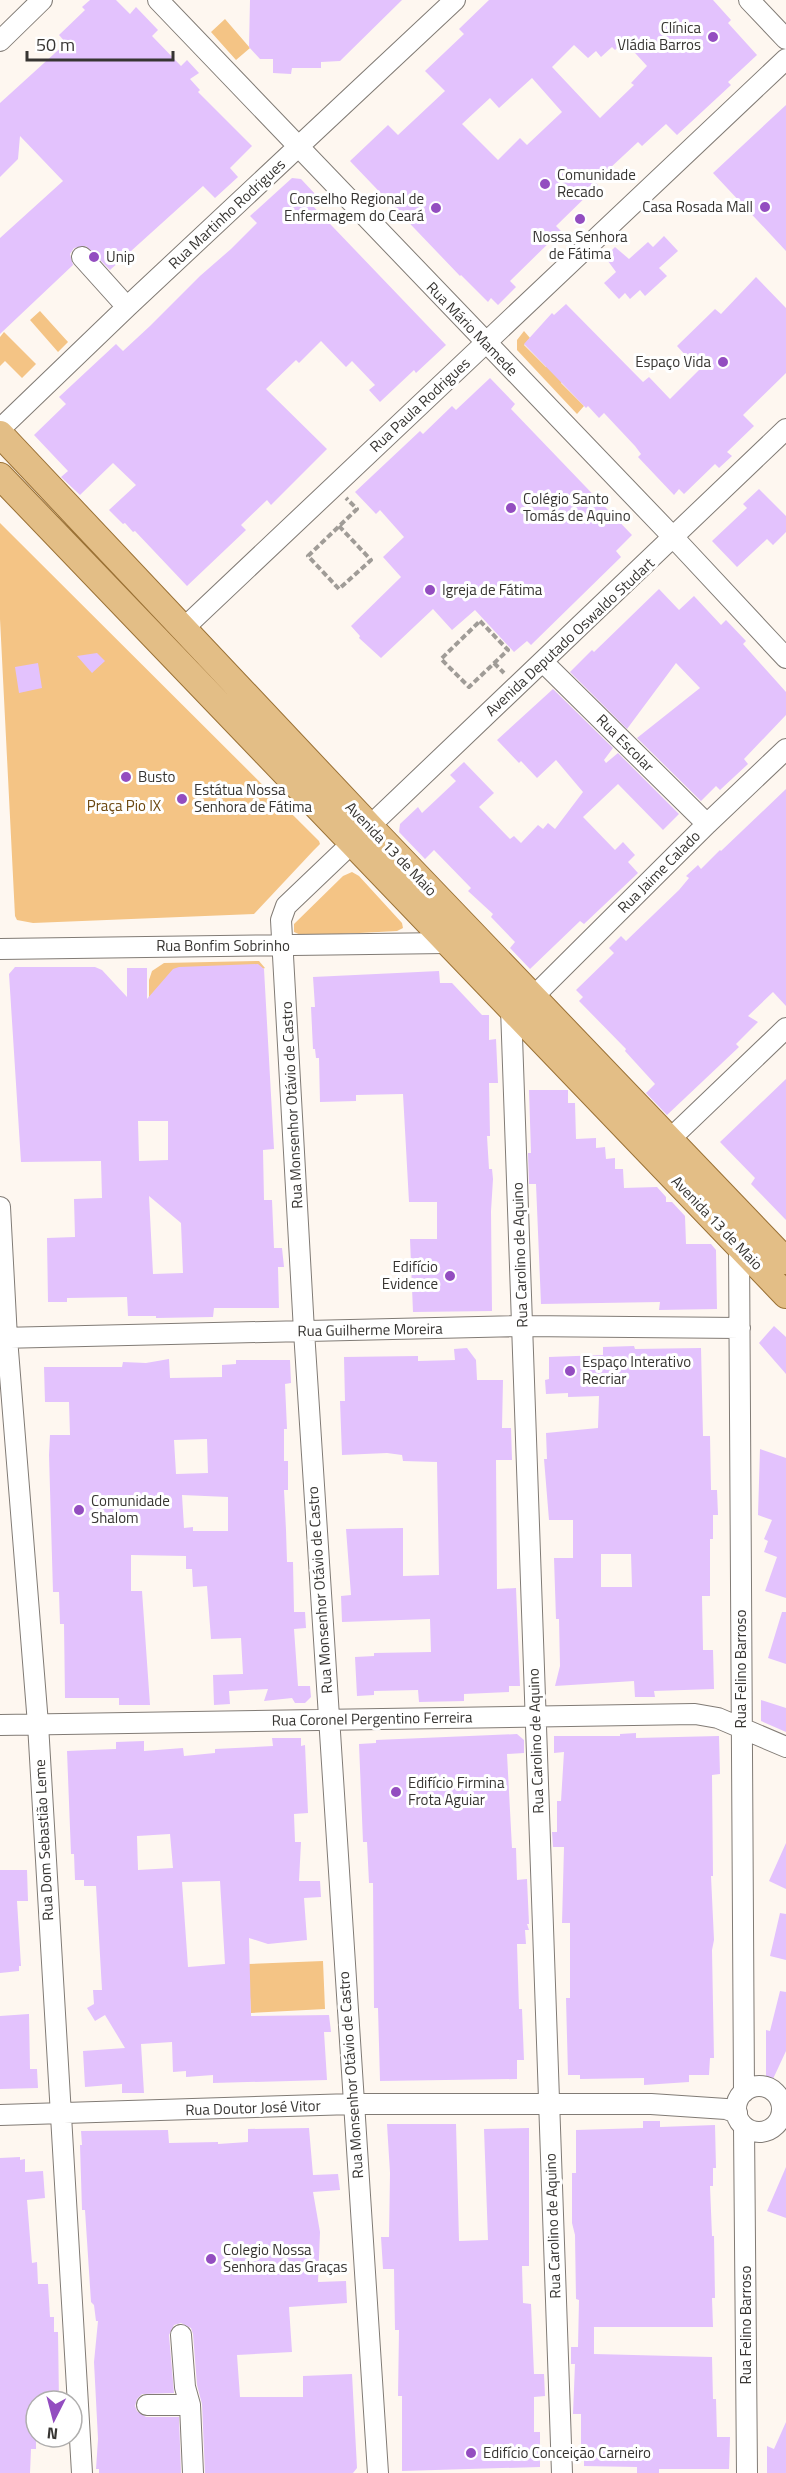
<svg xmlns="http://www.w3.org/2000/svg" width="786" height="2473" viewBox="0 0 786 2473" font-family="'Titillium Web',sans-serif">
  <rect width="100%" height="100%" fill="#fef7f0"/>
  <path fill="#f4c485" d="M225,19L250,48L236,60L211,32Z
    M40,311L68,342L58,352L30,320Z
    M524,331L530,338L524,345L546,367L562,352L574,365L561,383L584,406L577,414L517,350V340Z
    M4,332L36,364L22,378L5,361L0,366V337Z
    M0,523L319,841L320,844L314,850L254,914L33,923L17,920L15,916L0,619Z
    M352,872L359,876L402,923L403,928L397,931L303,936L294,932V924L343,876Z
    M259,961L265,968L238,979L149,1035V980L152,971L164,963Z
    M323,1961L325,2009L251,2013L248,1964Z"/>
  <path fill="#e3c2fd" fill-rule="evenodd" d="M90,0H116L130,14L136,7L158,30L152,36L181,66L187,60L199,73L190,79L200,90L198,92L252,146L230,168L238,177L215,198L203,186L110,270L86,246L74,248L70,254L73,265L0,334V238L63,181L20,136L18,159L0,177V103L66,43L59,35L85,10L82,7Z
    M250,0H402L340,61L321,62V68H292L291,74L273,73V59H260L249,47Z
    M489,0H713L731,20L728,23L757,55L728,82L731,85L677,135L666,124L642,146L638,142L595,182L598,185L556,226L561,231L510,281L516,287L498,305L491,298L488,302L461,275L460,276L350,161L388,125L398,135L445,91L425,71L464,34L459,29ZM624,41L647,66L631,83L634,85L600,118L552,67L574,45L588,58L596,51L601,57L612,47L615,50ZM532,78L562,112L527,145L520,138L498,160L462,124L490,98L499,108Z
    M786,105V251L713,173Z
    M292,178L301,179L317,196L310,203L446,345L416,373L414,370L380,402L369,390L375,385L352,361L346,367L321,341L299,363L296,360L266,389L327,449L271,505L267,500L241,525L246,530L187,586L135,531L133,532L125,523L123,524L109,510L136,485L113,463L80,495L61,477L68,471L34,435L66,404L59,397L116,344L123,351L150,326L200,276L231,249L257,223L250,216Z
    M664,236L678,251L659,268L667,276L645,296L640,290L630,299L625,293L619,299L604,283L616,272L605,257L615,247L629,259L648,242L653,247Z
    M756,277L786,308V373L743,415L754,426L727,452L732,456L719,468L715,464L684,494L679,489L674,495L638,457L641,454L635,446L604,413L599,418L588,406L586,408L524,344L552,313L554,315L566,304L643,382L649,377L670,399L699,370L677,346L715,309L721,314Z
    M490,378L515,404L511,409L632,535L616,551L621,557L531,645L527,641L514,652L475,610L452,630L433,609L381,658L359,638L360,636L351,626L401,577L383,557L404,537L380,510L376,514L355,492L420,431L423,434L452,406L456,410Z
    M759,489L786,516V532L773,545L767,539L737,567L712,541L747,508L743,504Z
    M659,589L679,610L694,596L721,625L726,620L746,641L743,644L786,692V715L744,759L748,764L720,790L716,786L701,801L637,738L700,688L676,663L627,729L570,672L592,650L594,652Z
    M97,653L105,661L92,673L77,656Z
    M38,663L42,688L19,693L15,667Z
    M553,689L613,748L604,760L606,763L618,753L679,814L663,830L618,784L583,817L615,850L623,842L635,855L628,862L638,873L584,924L580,921L530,969L510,948L515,942L491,917L493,914L468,891L471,888L434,850L425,859L399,832L400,824L418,807L422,813L456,781L450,775L464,762L494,793L479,807L510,839L514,836L521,843L538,825L543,829L548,823L555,829L583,792L556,760L537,778L521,761L519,763L497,740Z
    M786,789V1006L773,992L748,1016L758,1022L736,1044L739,1047L667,1115L646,1093L655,1084L625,1051L626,1049L579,1001L583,997L576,990L614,953L609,948L621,936L626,941L679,890L689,878L686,876L698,865L701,869L720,850L721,851Z
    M258,964L264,969L274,1149L263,1150L264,1200H272L274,1248H282L284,1267H278L279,1308H214L213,1317L156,1318V1316H128L127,1297L67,1298V1302H48L47,1238L75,1237L74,1199L102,1198L101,1161L21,1162L9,974L15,967H95L102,970L127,997V968H147V999L173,969L179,967ZM138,1121H168V1160L139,1161ZM149,1196L181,1223L183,1273L153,1274Z
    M439,971L440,983H452L482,1015H489V1040L496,1039L498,1083H489L490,1136H487L489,1169H492L493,1179L491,1211L492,1311L413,1312L410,1239H437V1202H409L403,1094L356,1095V1101L320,1102L319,1058H316L315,1049H313L311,1007H315L313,977Z
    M786,1079V1220L751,1184L755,1178L720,1142Z
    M529,1090H568V1103H575L576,1139L596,1138V1148L605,1147L606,1159L615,1158V1169H623L624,1188L657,1187L666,1197V1202H672L685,1216L686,1244H711L716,1250L717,1309L659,1310L660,1302L541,1304L536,1184H529L528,1153H531Z
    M774,1326L786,1337V1374L759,1343Z
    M634,1346L635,1349L701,1348L703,1436H710L711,1490H717L718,1515H713V1539H710V1596H702L703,1650H713L714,1689L654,1691L655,1697H635L634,1681L555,1686L560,1666L559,1619H556L554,1558H573V1520H549L544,1459H547L546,1433L598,1428L599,1396L568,1397V1393L546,1394L545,1380L549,1379V1357L603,1355V1347ZM601,1554H631L632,1587H601Z
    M467,1348L476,1360L477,1380H503L502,1428H511L512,1460H496L497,1589L516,1588L520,1686H509V1692L464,1694V1701L419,1702L418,1690L374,1691V1695L357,1696L355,1657L374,1656V1653L431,1652L430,1619L342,1622L341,1596L351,1595L346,1529L403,1528V1576L439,1575L437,1462L403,1461L402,1455L387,1453L342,1455L340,1401H345L344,1357L418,1356V1361L455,1360L454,1349Z
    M169,1359L170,1378L222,1377V1365L236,1364V1360H290L291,1383L285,1384L287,1429H284V1461H288V1490H284L286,1530L287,1562H293L294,1612H305L306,1628L294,1629L298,1686H310L311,1697L305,1703H295L292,1698L264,1701L268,1689L229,1691L230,1704L214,1705L213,1675L243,1674L241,1638L211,1639L207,1586L193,1587L192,1569H186V1556L131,1555V1591H142L150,1705H119V1698H65L64,1624H60L59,1592H53L49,1455L50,1435H70L69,1402H45L44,1367H122L123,1362L146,1363ZM207,1439L208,1473L176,1474L174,1440ZM182,1495L228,1497V1531H193V1527L184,1528Z
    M760,1449L786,1458V1598L765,1591L777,1557L764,1552L768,1541L764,1539L772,1520L758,1515Z
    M782,1612H786V1664L768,1658Z
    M761,1700L786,1708V1732L761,1721Z
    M636,1733V1738L719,1736L720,1774L712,1775L713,1876H711L714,1940L712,1950L714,2058H710L709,2075H689V2082L644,2085V2078L580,2079V2075H568L566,1998H570V1923H562L564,1847H553L552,1832H557V1801H561L564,1752L554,1753V1736H620V1734Z
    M517,1734L524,1740V1753L507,1754L512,1848H516L517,1880L527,1879L529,1924H527L529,1930H525L526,1944H517L519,2009H522L524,2060H517V2079L380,2081L378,2008H374L373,1883H369L367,1842H363L359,1744L376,1743V1740Z
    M272,1738H301V1746L305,1745L308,1813L294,1814L295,1842H301L299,1881H320L321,1897L304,1898L307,1940L268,1944L249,1938L251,2016L329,2015L331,2032H324L327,2080L213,2083V2075L186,2077V2071L173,2072L172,2042L141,2044L144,2093H122V2084L85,2087L83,2051L125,2048L105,2015L95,2021L87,2008L94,2004L93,1990H102L96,1886H84V1880H75L74,1854H71L67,1751L116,1749V1742L144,1741V1751L183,1748L184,1756L215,1753V1749L273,1746ZM170,1834L173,1868L138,1870L137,1836ZM220,1881L225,1964L188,1967L182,1882Z
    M786,1843V1889L769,1881Z
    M0,1870H27L28,1901H17L21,1966H19V1971L0,1973Z
    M780,1913L786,1914V1960L770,1956Z
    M780,1991L786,1992V2051L766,2094V2030L770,2031Z
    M29,2014L30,2069H37L38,2088L0,2089V2016Z
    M643,2121H660V2127L715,2125L716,2168H713V2186H710L712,2236H714L715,2298H712L713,2327H594V2354L712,2357L713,2399H716L717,2437H730L729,2469H659V2473H637V2467L584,2466V2455H581V2414H573L575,2364H571V2347H578L579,2300L576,2299L575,2235L572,2223V2173H576V2130L643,2128Z
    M387,2124H456L459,2241L488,2240L484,2129L529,2128V2266H522L523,2303L531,2304L534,2374H544L545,2396L534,2397V2432H540V2467L402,2471V2396H398L399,2330H395L394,2269H383L381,2237H389L390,2173Z
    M309,2128L313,2175L338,2174L340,2190L313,2192L320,2232L318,2282L346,2281L347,2303L289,2307L292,2352L237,2355L240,2397H303V2376L352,2374L357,2468L353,2473H205L202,2404L197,2385L193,2334L191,2328L181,2323L174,2325L169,2335L174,2393L142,2394L137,2399L135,2406L137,2411L146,2417H179L181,2473H99V2469H96L98,2439L94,2362L98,2321H96L94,2305L91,2302L85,2210H82L80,2145H82L81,2131L168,2130L169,2143L218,2142V2144L248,2142V2129Z
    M20,2157V2160L25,2159V2172L43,2171L45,2198L27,2200L32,2263L37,2262L38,2284H48L50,2317H54V2332H58L59,2401H36V2449H31L30,2473H0V2158Z
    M786,2167V2218L767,2211Z
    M786,2422V2473H767V2446L774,2449Z"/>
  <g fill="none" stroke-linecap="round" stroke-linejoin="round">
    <defs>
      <path id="minor" d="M158,0L674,538L786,658
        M749,0L786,39
        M0,41L42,0
        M82,257L127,307
        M0,429L127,307L455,0
        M184,628L786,59
        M543,662L707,824
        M0,949L447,943
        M533,997L707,824L786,749
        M511,1008L562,2473
        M669,1140L786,1028
        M0,1207L7,1338L38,1724L82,2473
        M739,1245L744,2092
        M0,1338L522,1326L740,1328
        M0,1725L695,1714L718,1718L786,1747
        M736 2109a23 23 0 1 1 46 0a23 23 0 1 1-46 0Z
        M0,2115L353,2104H651L726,2109L737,2113
        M744,2127L747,2473
        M181,2335L185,2387L190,2405L193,2473
        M147,2405H190
        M378,2473L304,1331L281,920L286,906L786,429"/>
      <path id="major" d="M0,434L376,833L786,1261
        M0,476L786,1295"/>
    </defs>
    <use href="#minor" stroke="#817b75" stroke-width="22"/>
    <use href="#major" stroke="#9a7135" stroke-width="28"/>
    <path stroke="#a09c97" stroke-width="4" stroke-dasharray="6 3" stroke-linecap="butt" d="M339,526L371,560L339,589L308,556L357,509L346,498
      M480,621L508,650L469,687L441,659Z
      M494,663L504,673"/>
    <use href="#minor" stroke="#fff" stroke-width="20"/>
    <use href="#major" stroke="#e3be86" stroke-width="26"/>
  </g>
  <g fill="#934dc0" stroke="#fff" stroke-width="2">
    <circle cx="713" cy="37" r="6"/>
    <circle cx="545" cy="184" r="6"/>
    <circle cx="765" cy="207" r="6"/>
    <circle cx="436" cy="208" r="6"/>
    <circle cx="580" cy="219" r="6"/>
    <circle cx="94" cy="257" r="6"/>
    <circle cx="723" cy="362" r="6"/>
    <circle cx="511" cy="508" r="6"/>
    <circle cx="430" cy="590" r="6"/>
    <circle cx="126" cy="777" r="6"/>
    <circle cx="182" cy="799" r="6"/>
    <circle cx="450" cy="1276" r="6"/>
    <circle cx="570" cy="1371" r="6"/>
    <circle cx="79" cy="1510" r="6"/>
    <circle cx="396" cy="1792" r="6"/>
    <circle cx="211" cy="2259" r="6"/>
    <circle cx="471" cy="2453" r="6"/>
  </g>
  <g text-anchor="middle" stroke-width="6" stroke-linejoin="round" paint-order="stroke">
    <g font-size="15" fill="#373532" stroke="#fff" text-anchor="start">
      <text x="701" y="33" text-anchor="end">Clínica<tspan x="701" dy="17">Vládia Barros</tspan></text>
      <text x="557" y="180">Comunidade<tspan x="557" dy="17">Recado</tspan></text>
      <text x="424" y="204" text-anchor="end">Conselho Regional de<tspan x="424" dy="17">Enfermagem do Ceará</tspan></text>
      <text x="753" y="212" text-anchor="end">Casa Rosada Mall</text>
      <text x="580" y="242" text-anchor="middle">Nossa Senhora<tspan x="580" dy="17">de Fátima</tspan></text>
      <text x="106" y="262">Unip</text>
      <text x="711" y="367" text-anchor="end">Espaço Vida</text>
      <text x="523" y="504">Colégio Santo<tspan x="523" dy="17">Tomás de Aquino</tspan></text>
      <text x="442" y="595">Igreja de Fátima</text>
      <text x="138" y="782">Busto</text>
      <text x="194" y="795">Estátua Nossa<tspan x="194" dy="17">Senhora de Fátima</tspan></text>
      <text x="438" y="1272" text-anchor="end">Edifício<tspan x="438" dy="17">Evidence</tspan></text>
      <text x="582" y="1367">Espaço Interativo<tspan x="582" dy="17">Recriar</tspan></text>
      <text x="91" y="1506">Comunidade<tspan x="91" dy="17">Shalom</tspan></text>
      <text x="408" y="1788">Edifício Firmina<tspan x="408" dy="17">Frota Aguiar</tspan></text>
      <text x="223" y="2255">Colegio Nossa<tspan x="223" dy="17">Senhora das Graças</tspan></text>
      <text x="483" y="2458">Edifício Conceição Carneiro</text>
    </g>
    <g font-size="15" fill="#373532" stroke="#fff">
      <text transform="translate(227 214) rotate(-43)" y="5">Rua Martinho Rodrigues</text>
      <text transform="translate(472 329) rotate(46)" y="5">Rua Mário Mamede</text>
      <text transform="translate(420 405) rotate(-43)" y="5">Rua Paula Rodrigues</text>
      <text transform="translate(570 637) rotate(-43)" y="5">Avenida Deputado Oswaldo Studart</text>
      <text transform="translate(625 743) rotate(45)" y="5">Rua Escolar</text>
      <text transform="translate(391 849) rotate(46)" y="5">Avenida 13 de Maio</text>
      <text transform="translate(659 872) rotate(-45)" y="5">Rua Jaime Calado</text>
      <text x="223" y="951">Rua Bonfim Sobrinho</text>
      <text transform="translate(292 1105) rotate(-93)" y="5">Rua Monsenhor Otávio de Castro</text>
      <text transform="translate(717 1223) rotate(46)" y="5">Avenida 13 de Maio</text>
      <text transform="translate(520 1255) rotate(-92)" y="5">Rua Carolino de Aquino</text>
      <text transform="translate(370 1330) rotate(-1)" y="5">Rua Guilherme Moreira</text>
      <text transform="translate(320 1590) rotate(-94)" y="5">Rua Monsenhor Otávio de Castro</text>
      <text transform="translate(741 1669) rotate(-90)" y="5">Rua Felino Barroso</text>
      <text transform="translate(372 1719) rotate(-1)" y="5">Rua Coronel Pergentino Ferreira</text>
      <text transform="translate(536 1741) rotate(-92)" y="5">Rua Carolino de Aquino</text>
      <text transform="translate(44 1840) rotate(-93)" y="5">Rua Dom Sebastião Leme</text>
      <text transform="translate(351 2075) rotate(-94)" y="5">Rua Monsenhor Otávio de Castro</text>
      <text transform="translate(253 2108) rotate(-2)" y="5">Rua Doutor José Vitor</text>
      <text transform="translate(553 2226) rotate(-92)" y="5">Rua Carolino de Aquino</text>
      <text transform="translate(746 2325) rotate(-90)" y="5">Rua Felino Barroso</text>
    </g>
    <g font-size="15" fill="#6c4810" stroke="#fff">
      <text x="124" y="811">Praça Pio IX</text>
    </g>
  </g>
  <g transform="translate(54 2419) rotate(186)"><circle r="28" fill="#ffffff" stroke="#afaead" stroke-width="1.5"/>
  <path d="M0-4.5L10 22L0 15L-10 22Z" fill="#934dc0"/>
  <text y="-9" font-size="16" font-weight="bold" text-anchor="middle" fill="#373532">N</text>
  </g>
  <path d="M27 51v9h146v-9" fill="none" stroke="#373532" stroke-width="3"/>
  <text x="36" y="51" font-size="18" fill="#373532" stroke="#ffffff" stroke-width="4.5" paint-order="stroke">50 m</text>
</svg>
